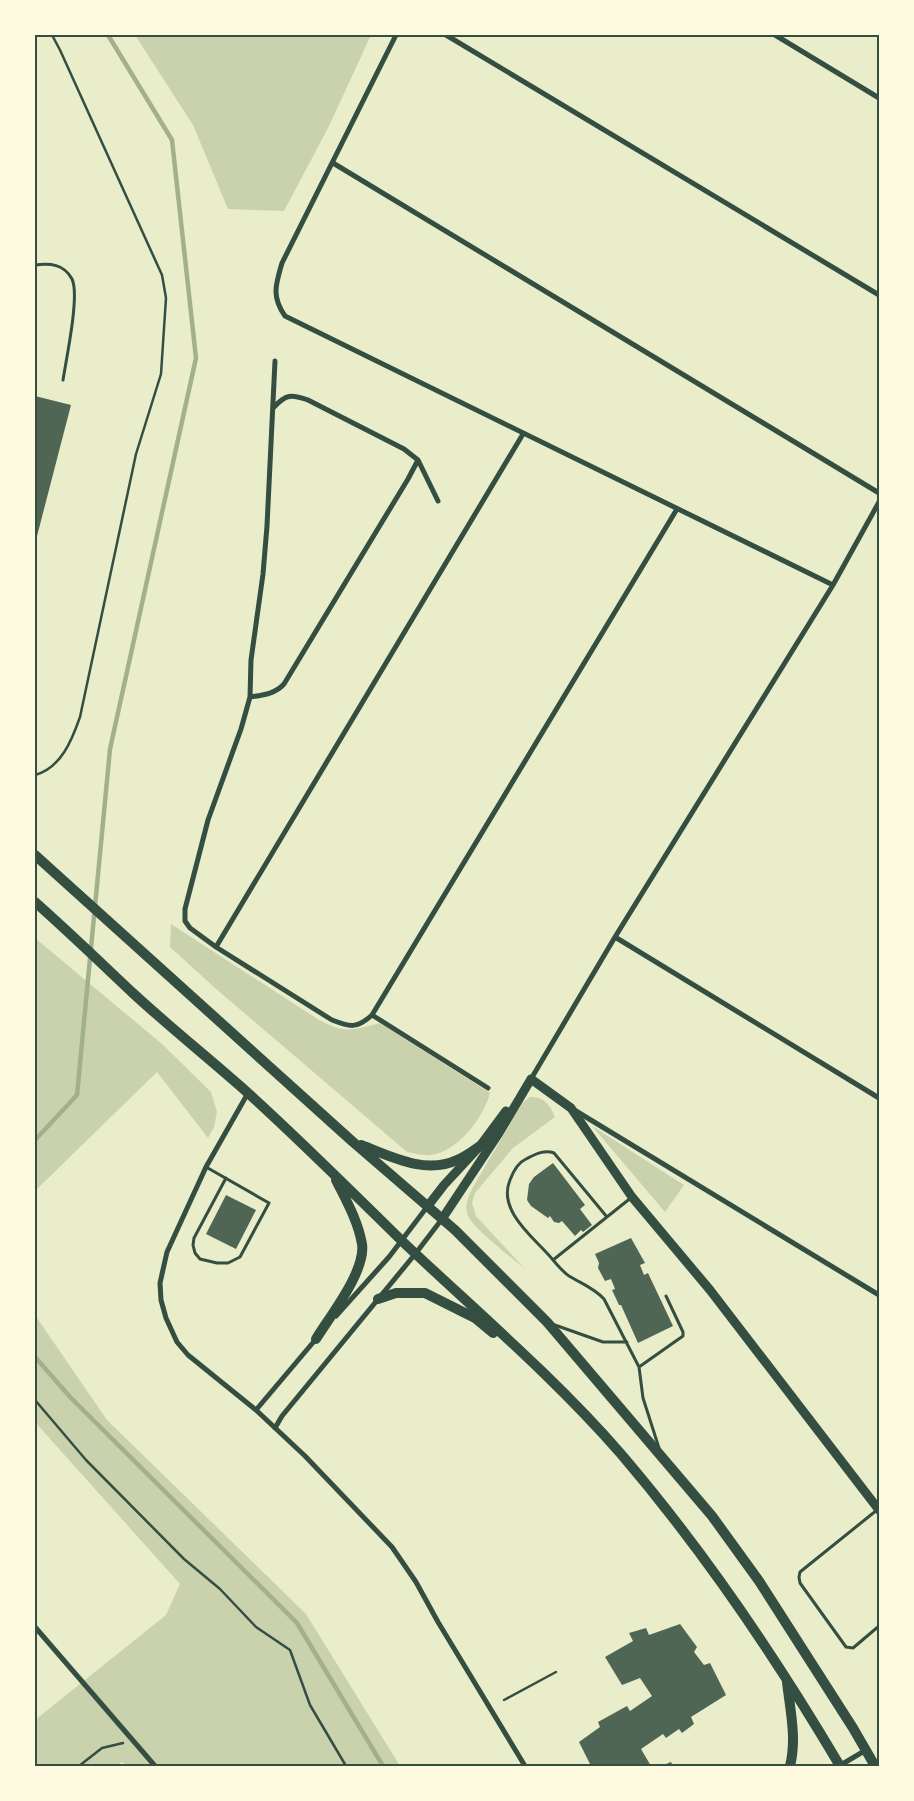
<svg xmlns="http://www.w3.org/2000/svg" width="914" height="1801" viewBox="0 0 914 1801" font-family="Barlow,sans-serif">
  <rect width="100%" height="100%" fill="#e9edc9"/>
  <path fill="#cad2ad" d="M135,35H371L329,126L284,211L228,209L193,125Z
    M171,924L319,1020C345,1034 353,1030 380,1023L490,1093C484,1117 457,1153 430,1155C423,1156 414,1153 407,1152L215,988L170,947Z
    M35,938L162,1044L211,1092L217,1112L214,1127L208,1138L157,1072L35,1191Z
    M530,1097C545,1097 550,1105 555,1117L513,1148L475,1193L472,1203L476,1216L526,1270C514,1259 470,1227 467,1213C465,1204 469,1195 473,1187L523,1102Z
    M592,1126L684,1185L665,1212Z
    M35,1315L107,1420L306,1614L400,1766H126L122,1762L117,1766H35V1720L166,1615L180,1584L35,1422Z"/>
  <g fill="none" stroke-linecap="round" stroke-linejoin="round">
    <path stroke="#a3b18a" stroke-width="4.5" d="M35,1140L77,1095L110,749L196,358L172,140L108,35
      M35,1357L71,1398L297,1623L383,1766"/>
  </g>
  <path fill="#4f6655" d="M35,396L71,405L36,540H35Z
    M553,1163L585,1205L580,1209L592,1225L583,1232L581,1230L575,1236L562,1221L559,1223L554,1222L550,1216L548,1218L531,1206L527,1200L529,1184L534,1177Z
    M226,1195L256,1210L236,1249L206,1234Z
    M631,1238L645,1263L640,1265L644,1275L648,1273L673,1326L638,1343L621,1305H619L612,1290L615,1289L611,1279L605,1281L598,1268L599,1263L595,1254Z
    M680,1624L697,1647L694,1652L704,1665L710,1663L726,1695L691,1717L694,1724L682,1733L679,1729L666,1738L663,1734L641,1749L651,1766H591L579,1742L600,1727L598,1722L627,1706L630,1711L652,1696L640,1678L622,1685L605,1657L633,1641L629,1633L646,1628L649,1635Z
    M671,1762L673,1766H661Z"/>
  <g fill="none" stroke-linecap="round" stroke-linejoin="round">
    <path stroke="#344e41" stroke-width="2.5" d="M35,775C61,768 72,740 80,717L136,454L161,374L166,298L162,275L60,50L52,35
      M35,1400L86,1460L184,1559L220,1589L256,1627L290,1650L310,1705L346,1766
      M504,1700L556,1672
      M79,1766L102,1748L123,1743"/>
    <path stroke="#344e41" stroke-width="3" d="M35,265C50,263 64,264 72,279C80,295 66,360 63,380
      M206,1167L269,1203L240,1257L228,1263H217L200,1259L195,1253L193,1245L194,1238L226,1178
      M607,1217L554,1153C544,1149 534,1155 526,1159C517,1163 513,1172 510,1180C498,1208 529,1234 545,1251C553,1259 560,1270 569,1276C582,1284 594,1288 604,1299L639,1367L643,1398L659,1448
      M553,1260L632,1197
      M552,1324L603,1342H627
      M639,1367L683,1336V1332L666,1296
      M877,1510L800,1572L799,1577L800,1583L846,1647L853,1648L879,1626"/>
    <path stroke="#344e41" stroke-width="5" d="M396,35L282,263C276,284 271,296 285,316L833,585
      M446,35L879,295
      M775,35L879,98
      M333,163L879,493
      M275,361L267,526L263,574L251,660L250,697L241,729L208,820L185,909V921L190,928L216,947L332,1020C350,1027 357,1029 372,1015L677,509
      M273,408C286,394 291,394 308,400L404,449L418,460L438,501
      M250,697C263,695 275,694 284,684L408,479L418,460
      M615,937L879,1098
      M216,947L523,434
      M372,1015L488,1088
      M531,1079L615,937L833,585L879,502
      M248,1093L206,1167L167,1252L160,1283L161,1300L166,1318L177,1342L188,1355L256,1410L305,1456L392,1547L416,1582L438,1622L525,1766
      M576,1111L879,1295
      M336,1316L389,1257L427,1207
      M256,1410L316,1339
      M275,1428L282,1416L416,1253L442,1219
      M35,1627L155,1766
      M839,1766L866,1750"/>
    <path stroke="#344e41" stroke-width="9" d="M531,1079L571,1108L632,1197L710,1290L879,1510
      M427,1207L444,1185L480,1146L506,1111
      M442,1219L499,1133L531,1079"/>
    <path stroke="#344e41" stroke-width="10" d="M35,855L353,1142L455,1230L547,1322L712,1516L759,1581L853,1728L875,1766
      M35,902C69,932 102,964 135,995C172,1029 211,1060 248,1093C301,1141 352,1192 403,1242C477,1312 554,1377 621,1454C704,1551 775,1656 840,1766
      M361,1145C390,1156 425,1175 457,1160C465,1157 473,1151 480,1146
      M378,1299L396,1293H425L475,1318L493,1333
      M316,1339C330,1316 366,1271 362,1244C358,1221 346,1200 336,1180
      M787,1682C790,1710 797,1738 790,1766"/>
  </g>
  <rect width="914" height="1801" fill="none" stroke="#fefae0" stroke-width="72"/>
  <rect x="36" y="36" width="842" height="1729" fill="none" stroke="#344e41" stroke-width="2"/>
</svg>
